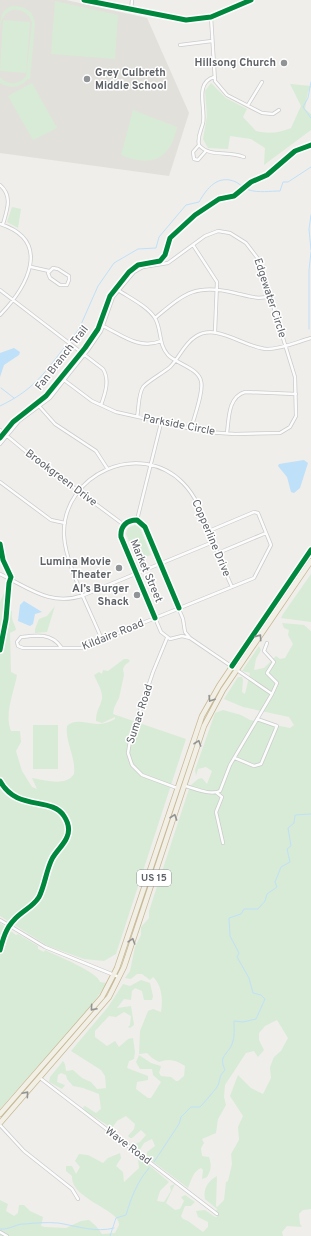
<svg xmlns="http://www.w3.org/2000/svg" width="311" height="1236" font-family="Overpass,sans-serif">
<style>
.education{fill:#e2e0da}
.green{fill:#d8ebd6}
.water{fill:#bfe0f9}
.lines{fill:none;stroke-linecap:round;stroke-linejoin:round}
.stream{stroke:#bfe0f9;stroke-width:1}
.minor-casing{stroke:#cbcccc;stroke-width:4}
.tertiary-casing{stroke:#cbcccc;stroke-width:4.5}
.trunk-casing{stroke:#c8b996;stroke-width:6}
.minor{stroke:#fdfcfc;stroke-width:2.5}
.tertiary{stroke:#fdfcfc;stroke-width:3}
.trunk{stroke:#f2f0e6;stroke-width:4.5}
.cycleway-casing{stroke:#fff;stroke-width:8}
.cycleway{stroke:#00873e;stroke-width:5}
.oneway{stroke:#929494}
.poi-dot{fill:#919496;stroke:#fff;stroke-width:1.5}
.labels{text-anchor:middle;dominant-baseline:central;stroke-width:3;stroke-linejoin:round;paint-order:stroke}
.shield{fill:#fff;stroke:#8f9295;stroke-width:1}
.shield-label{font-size:10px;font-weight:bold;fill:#5f6368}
.poi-label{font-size:11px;font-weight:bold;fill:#5f6368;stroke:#fff;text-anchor:end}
.street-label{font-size:11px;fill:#5f6368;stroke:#fff}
</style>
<rect width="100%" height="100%" fill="#efeeea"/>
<path class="education" d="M0,0H66L147,18L189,113L169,176L0,153Z"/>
<path class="green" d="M55,1L118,15L115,59L51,54Z
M13,6C25,6 34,11 35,24L30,79H28C20,88 10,89 0,83V77C8,86 19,85 26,76L32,23C29,9 10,4 3,18C0,22 0,29 0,34C0,21 0,9 13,6Z
M3,20L30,22L26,73L0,71Z
M32,83L57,128L33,140L8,96Z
M211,83L226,98L247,109L243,117L256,131C269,134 279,133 291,128L301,106L290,84L311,86L308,92L305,109L311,114V130L264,165L265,148L251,139L230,136L228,149L208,148L203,139L207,116L205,91Z
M133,110L177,127C171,159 151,168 121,155Z
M12,207L21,209L18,228L7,222Z
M135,525L140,528L151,555L137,560L126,534L128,528Z
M311,574V622L281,618L283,614Z
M4,593L6,606L2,627L5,629L9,610L12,611C11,623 15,623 16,630L10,633L11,672L17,675C14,692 4,714 11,731H20L21,742L16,751L22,771L32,787L37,789L32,778C45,780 66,787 74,774C76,757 65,742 67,726C74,718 88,724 97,724C104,724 110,722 115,719V717L102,723L96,721C96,710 100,708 102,699C103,691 97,682 94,675L99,672L102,674L103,670L108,671L124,659H128L130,661L125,665L123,669L124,675L119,698L114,708L113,714L186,739L116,954L104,961L84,959L48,946L0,916V602Z
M55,606L47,632L35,633V629L39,619L47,616Z
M282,623L304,625L311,631V1209L303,1210L299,1214L300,1224L302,1227L287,1226L282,1232L283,1236H0V1200L8,1204L6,1211L14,1216L18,1213L19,1205H24L30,1211L43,1217L41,1226L45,1227L66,1228L81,1221L89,1220L96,1226L102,1234L115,1233C116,1231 118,1227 119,1225C121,1210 70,1199 72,1176L66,1171V1166H72L76,1174L80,1167L75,1161L79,1154L88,1155L103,1163L108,1158L120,1153L121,1158L116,1166L123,1172L124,1182L139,1168L138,1159L143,1160L169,1182L160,1191L157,1201L164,1202L171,1191L170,1186L175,1184L166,1203L175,1210L180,1209L184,1201L181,1197L185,1195L195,1202L191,1206H185L181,1216L183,1219L188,1221L203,1232L208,1227V1222L198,1217L196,1211L205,1210L215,1217H217L216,1211L217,1209L205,1199C203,1189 208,1181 217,1176L216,1206L217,1207L224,1200L226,1182L228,1181L232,1164L231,1154L239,1140L238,1127L243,1116L230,1096L238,1075L251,1088L263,1094L271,1078L270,1067L274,1057L281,1051L288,1038L277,1020L265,1026L259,1033V1040L264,1050L258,1057L254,1051L246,1053L225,1085L224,1097L226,1105L218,1119L216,1133L202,1139L204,1143L201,1148L202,1156L209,1157C212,1166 211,1170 207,1177L202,1179L203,1170L201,1168C193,1171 191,1181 188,1188L147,1157V1152L155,1146L152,1139L144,1143L139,1151L134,1149L135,1144L140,1142L146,1135L141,1130L132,1138H130L128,1136L134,1129L135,1124L126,1116L117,1121L112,1128L85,1111L83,1107L85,1106L96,1113L101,1109L99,1094L83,1088L73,1086L67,1079L66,1075L61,1073L58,1075L57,1082L65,1085L62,1089L49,1082L50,1077L63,1061L65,1064L66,1071L73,1070L82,1078L91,1082L97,1089L106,1088L105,1076L101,1070L71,1051L108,1007L123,984L130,986L141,980L150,983L153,996L152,1000H144L142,991L135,988L132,991L131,1000L124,999L117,1008L131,1006L134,1025L130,1028L128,1027L130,1025L131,1016L124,1012L116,1017L109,1016L95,1031V1037L107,1046L115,1041L119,1047L128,1039L133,1038L135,1052L134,1059L129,1061L127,1068L148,1076V1080L137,1082L136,1089L148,1098H151L161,1082L153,1075L152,1069H140L136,1062L139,1055L151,1063L161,1066L159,1073L161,1076L171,1077L176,1081H178L184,1076L185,1066C176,1060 170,1058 159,1062L152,1058L147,1053L139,1054L140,1031L148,1011L153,1009L161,1012C163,1000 162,985 153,977L150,980L142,974H137L131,979L125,978L130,971L135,947L141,935V927L149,918V911L190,786L198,779L202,778L207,784L212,771L206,767L198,769L196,776L195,770L215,713L223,710L241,715L250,720L290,728L294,725L289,717L243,707L224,699L238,677H242L243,680L242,692L245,694L250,673L242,671L259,646L261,650L256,659L254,670L264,668L276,656L280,659L285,658L293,644L288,635L289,630L284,628Z
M33,725H58V769H33Z
M0,923L16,935L18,934L38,946V949L44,952L45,950C55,955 98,972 100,982L107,983L91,1006L0,1109Z"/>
<path class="water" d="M14,348L20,352L19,355L4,365L0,377V353Z
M304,460L308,463L300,488L294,493L291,492L287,477L278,466L279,464Z
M24,601L42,612L35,614L33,624L30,626L18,621L20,605Z"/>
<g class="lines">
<path class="stream" d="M311,82L308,98L303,107L311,118
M311,215L309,229L311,250
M309,329V270L311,252
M73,337L79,329L98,286L114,263L138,249L156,248L159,237L186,205L199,202C207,188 218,174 236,182C240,184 244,189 249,190C259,193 270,191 280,191L283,182H288L311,167
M1,388L14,398
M0,406C33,390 42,376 64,348
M154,1162L179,1124L181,1117L191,1107H200C204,1103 214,1091 217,1087C221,1080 218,1077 225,1070C218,1055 228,1055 232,1044C235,1037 234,1028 234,1021L243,1022L256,1019L265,999L261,995L253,993L249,978L237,957L239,953L230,936L229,918L241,914L244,909H258L265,901L267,894L277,887L275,882L281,867L290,862L287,849L291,846L288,828L294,823L295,815L311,814
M0,1229C10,1230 15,1224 24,1224C35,1223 47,1222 58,1223C77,1226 96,1233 114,1228
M110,1236L116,1218L126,1215C131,1198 137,1182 149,1168"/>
<defs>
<path id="minor" d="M131,10L132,0
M211,17L215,81L227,95L262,113L273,114L279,110
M180,45L212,41
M214,77C194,83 206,108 203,123C201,131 197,137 199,145C210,158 227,150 244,157
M248,105L262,82
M199,145L193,152L194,159L198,160L205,152
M0,185C13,196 7,210 3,224
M0,224C53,241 27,287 0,315
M193,245L217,282L215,332
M31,267L49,271
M53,268L58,269L69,276V280L67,285H60L50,278L48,273Z
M0,290L103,369C110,380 105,394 101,405
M118,290C130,298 147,306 155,318C162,330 158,344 168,355C177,364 198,368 201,381C204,391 194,417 191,429
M155,318C184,294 195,283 235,293C248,296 258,300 271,296
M103,326C122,335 139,350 161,341
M39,406L55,424L96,451L107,468
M137,417C139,408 138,395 143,387C148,381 163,373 170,367C179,358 184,344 195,337C217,322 244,348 267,349C282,349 297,342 311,338
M0,430L30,455L124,525
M227,433C229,418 228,397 245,392L296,394
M0,444L19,421L50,398L68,375L88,350L101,331L113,297L134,272L143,267L168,263L205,236L218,231L230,233L246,243L259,260L295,377L296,416L290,427L280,433L235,434L206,432L116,412L92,401L64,380
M0,482L51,520L65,523
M137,520L161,423
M218,553L266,533
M0,574C29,588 51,607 84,595L213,542
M167,638L153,672L130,741L128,753L132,765L142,775L177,788
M102,640C91,612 65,564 64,535C62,474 140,439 183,483C199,499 205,522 213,542C219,557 225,572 232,587
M267,643L264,651L274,662L267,673L277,683L272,694
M61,647C51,633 37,635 21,637L17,642L18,646L23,648H81L254,578L271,545L258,513L254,512L209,531
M235,758L254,766L261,764L277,726L257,719
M185,786C194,788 211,796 220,791L230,765L272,694L190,638L185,632L183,619L145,527L137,520C127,520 120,526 121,537L161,632L170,639L182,636L190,638
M217,793L222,797L216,812L223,843
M0,920L45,947L119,977
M40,1078L217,1214
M0,1125L24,1151L72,1189L78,1199
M0,1232L7,1236"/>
<path id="tertiary" d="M84,0L186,20L211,17L251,0"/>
<path id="trunk" d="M0,1114L102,997L117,968L202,716L219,686L311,550
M0,1123L109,997L124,967L204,726L223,690L311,561"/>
</defs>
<use href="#minor" class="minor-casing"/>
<use href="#tertiary" class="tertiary-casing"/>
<use href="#trunk" class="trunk-casing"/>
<use href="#minor" class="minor"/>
<use href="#tertiary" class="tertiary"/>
<use href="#trunk" class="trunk"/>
<defs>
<path id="cycleway" d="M84,0L186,20L211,17L251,0
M0,438L13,422L46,396L85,348L98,329L110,296L129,272L138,265L160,261L165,255L170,238L195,215L219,199L234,196L251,182L267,175L295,151L311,145
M0,544L3,560L11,577L9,583L6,619L0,650
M155,618L121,537C120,526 127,520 137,520L145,527L179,608
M232,666L311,550
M0,781C17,812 51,796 64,816C68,822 70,830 67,837C64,845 56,851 52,859C46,871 45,885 39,897C33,907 22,911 14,920C6,928 3,939 0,950"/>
</defs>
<use href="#cycleway" class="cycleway-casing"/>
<use href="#cycleway" class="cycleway"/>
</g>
<defs><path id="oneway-chevron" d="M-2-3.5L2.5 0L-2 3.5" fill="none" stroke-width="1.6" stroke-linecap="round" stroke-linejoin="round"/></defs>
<g class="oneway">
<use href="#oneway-chevron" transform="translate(259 637) rotate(-55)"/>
<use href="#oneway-chevron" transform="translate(211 699) rotate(122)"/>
<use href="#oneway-chevron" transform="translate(198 743) rotate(-71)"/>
<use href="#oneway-chevron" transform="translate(174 817) rotate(-71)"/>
<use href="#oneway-chevron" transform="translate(132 941) rotate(-72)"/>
<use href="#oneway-chevron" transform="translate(93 1008) rotate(131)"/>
<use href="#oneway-chevron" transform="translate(26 1094) rotate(-49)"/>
</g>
<g class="poi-dot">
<circle cx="284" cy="63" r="4"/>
<circle cx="87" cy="79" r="4"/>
<circle cx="119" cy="568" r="4"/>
<circle cx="137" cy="595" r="4"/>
</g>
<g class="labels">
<rect class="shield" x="137" y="870" width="34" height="16" rx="3"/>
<g class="shield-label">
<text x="154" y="878">US 15</text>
</g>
<g class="poi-label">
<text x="276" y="63">Hillsong Church</text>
<text x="95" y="73" text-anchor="start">Grey Culbreth<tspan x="95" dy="13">Middle School</tspan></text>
<text x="111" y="562">Lumina Movie<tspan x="111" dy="13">Theater</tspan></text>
<text x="129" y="589">Al’s Burger<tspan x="129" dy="13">Shack</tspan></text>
</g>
<g class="street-label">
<text transform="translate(270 298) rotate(72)">Edgewater Circle</text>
<text transform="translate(62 358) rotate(-52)">Fan Branch Trail</text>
<text transform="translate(179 425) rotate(11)">Parkside Circle</text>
<text transform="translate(61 478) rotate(37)">Brookgreen Drive</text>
<text transform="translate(211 538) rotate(67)">Copperline Drive</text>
<text transform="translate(146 571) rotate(67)">Market Street</text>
<text transform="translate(113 635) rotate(-22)">Kildaire Road</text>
<text transform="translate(140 714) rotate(-72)">Sumac Road</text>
<text transform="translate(128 1146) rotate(37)">Wave Road</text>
</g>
</g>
</svg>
